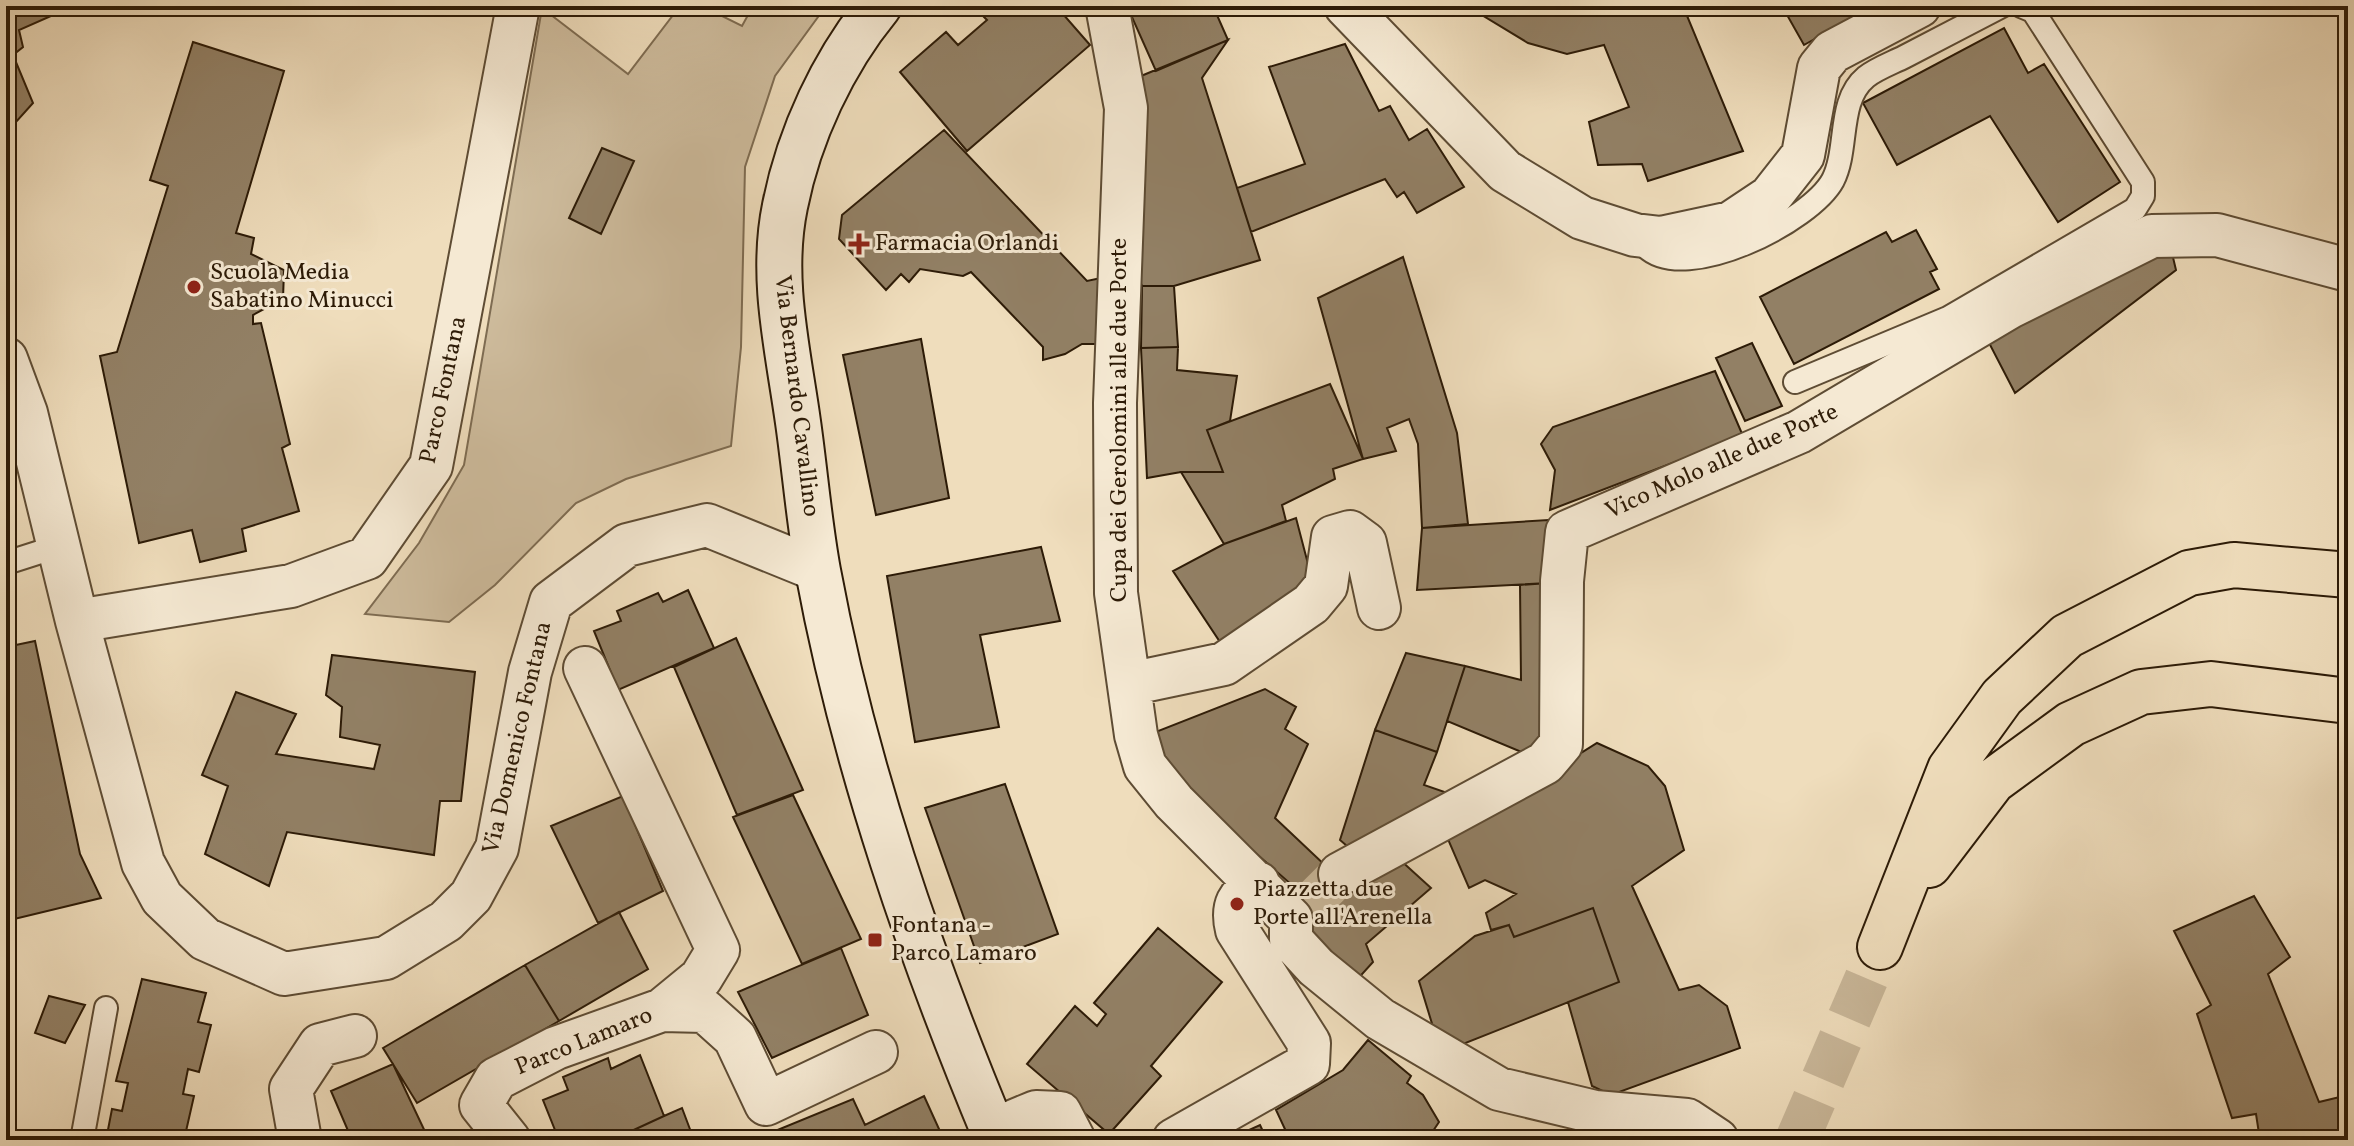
<svg xmlns="http://www.w3.org/2000/svg" width="2354" height="1146" font-family="Vollkorn,serif">
<style>
.green{fill:#cebc9d;stroke:#7e6c52;stroke-width:2}
.building{fill:#928065;stroke:#2d1b07;stroke-width:2}
.lines{fill:none;stroke-linecap:round;stroke-linejoin:round}
.minor-tunnel{stroke:#c8b698;stroke-width:42;stroke-dasharray:42 21;stroke-linecap:butt}
.motorway-tunnel{stroke:#c8b698;stroke-width:44;stroke-dasharray:44 22;stroke-linecap:butt}
.service-casing{stroke:#5e4c34;stroke-width:26}
.minor-casing{stroke:#5e4c34;stroke-width:46}
.secondary-casing{stroke:#2d1b07;stroke-width:48}
.motorway-casing{stroke:#2d1b07;stroke-width:48}
.service{stroke:#f5e9d3;stroke-width:22}
.minor{stroke:#f5e9d3;stroke-width:42}
.secondary{stroke:#f5e9d3;stroke-width:44}
.motorway{stroke:#efddbc;stroke-width:44}
.poi-dot{fill:#8f2418;stroke:#f5e9d3;stroke-width:3}
.labels{text-anchor:middle;dominant-baseline:central;stroke-width:6;stroke-linejoin:round;paint-order:stroke}
.poi-label{font-size:24px;fill:#2d1b07;stroke:#f5e9d3;text-anchor:start}
.street-label{font-size:24px;fill:#2d1b07;stroke:#f5e9d3}
</style>
<rect width="100%" height="100%" fill="#efddbc"/>
<filter id="stains"><feTurbulence type="fractalNoise" baseFrequency=".0025" numOctaves="4"/><feColorMatrix values="0 0 0 0 .2 0 0 0 0 .09 0 0 0 0 .02 0 0 0 .5 -.17"/></filter>
<radialGradient id="worn" r=".72"><stop offset=".6" stop-color="#630" stop-opacity="0"/><stop offset="1" stop-color="#630" stop-opacity=".3"/></radialGradient>
<path class="green" d="M680,6H702L742,26L753,6H826L775,76L745,167L741,347L731,446L626,479L576,503L495,585L449,622L365,614L419,543L464,465L542,8L628,74Z"/>
<path class="building" d="M6,6H46L51,16L19,30L23,47L13,55L33,103L16,122L6,126Z
M988,6H1056L1090,45L967,151L900,72L946,32L958,45L987,20L980,13Z
M1127,6H1213L1228,40L1156,71Z
M1467,6H1545L1573,15L1644,6H1683L1743,151L1648,181L1642,164L1598,165L1589,122L1629,107L1604,45L1567,54L1528,43Z
M1782,6H1873L1804,45Z
M2004,28L2028,73L2044,64L2120,182L2058,222L1990,116L1897,165L1863,103Z
M1228,40L1202,78L1260,260L1174,286H1142L1135,270L1141,76Z
M193,42L284,71L236,233L254,238L251,254L284,270L283,299L253,315V324L261,323L290,444L282,448L299,511L242,529L246,551L200,562L192,530L139,543L100,356L117,352L168,186L150,180Z
M1345,44L1379,111L1390,106L1409,140L1427,129L1464,187L1417,213L1404,192L1397,197L1385,179L1251,232L1237,188L1305,164L1269,67Z
M944,130L1087,281L1101,278L1100,344H1082L1065,354L1043,360V347L971,272L963,276L920,269L909,282L901,274L886,290L839,239L842,215Z
M602,148L634,161L601,234L569,218Z
M1916,230L1937,269L1930,272L1939,289L1794,364L1760,297L1886,232L1892,242Z
M2171,249L2176,270L2015,393L1987,339Z
M1403,257L1457,433L1468,524L1422,528L1418,444L1409,419L1387,428L1396,451L1363,459L1318,298Z
M1142,286H1174L1178,347L1141,348Z
M921,339L949,498L876,515L843,355Z
M1752,343L1782,406L1745,421L1716,358Z
M1178,347L1177,370L1237,376L1230,421L1207,430L1223,472H1181L1147,478L1141,348Z
M1715,371L1743,436L1550,510L1555,470L1541,444L1553,427Z
M1330,384L1363,459L1333,469L1335,479L1282,505L1286,521L1224,544L1181,472H1223L1207,430Z
M1296,518L1313,583L1224,648L1173,571L1224,544Z
M1548,520L1549,583L1417,590L1422,528Z
M1041,547L1060,621L980,635L999,727L915,742L887,576Z
M1549,583L1542,743L1531,756L1447,721L1465,666L1521,680L1520,585Z
M688,590L714,648L618,690L594,631L621,621L617,611L658,593L663,602Z
M736,638L803,790L737,815L674,667Z
M35,641L80,854L101,898L6,921V647Z
M1406,653L1465,666L1437,752L1375,730Z
M332,655L475,672L461,801H440L434,855L287,832L269,886L205,854L228,786L202,775L236,692L296,714L276,754L374,769L380,745L340,737L342,707L326,695Z
M1265,689L1296,707L1285,729L1308,744L1275,818L1329,869L1302,894L1164,772L1153,733Z
M1375,730L1437,752L1424,785L1456,796L1354,852L1340,840Z
M1597,743L1648,766L1665,786L1684,850L1632,886L1679,990L1699,985L1727,1006L1740,1048L1611,1095L1592,1086L1568,1002L1619,982L1593,908L1514,937L1509,925L1491,930L1486,913L1516,894L1485,880L1469,888L1447,837Z
M1005,784L1058,934L980,963L925,808Z
M793,795L861,939L802,964L733,817Z
M623,796L663,891L598,923L551,826Z
M1398,858L1431,888L1366,944L1373,962L1355,982L1310,947L1314,914Z
M2254,896L2290,957L2268,974L2319,1102L2348,1095V1140H2260L2256,1114L2232,1118L2197,1014L2211,1005L2174,931Z
M1593,908L1619,982L1458,1046L1437,1040L1419,981L1475,936L1509,925L1514,937Z
M619,912L648,969L559,1021L525,965Z
M1158,928L1222,982L1151,1066L1161,1076L1109,1134L1027,1064L1075,1006L1097,1026L1106,1014L1094,1003Z
M841,948L868,1015L772,1058L738,992Z
M525,965L559,1021L417,1103L383,1048Z
M142,979L206,993L198,1022L211,1025L199,1072L188,1069L183,1094L194,1096L184,1140H106L112,1109L122,1111L128,1083L116,1081Z
M49,996L85,1005L65,1043L35,1033Z
M1368,1040L1411,1076L1407,1083L1423,1095L1439,1122L1427,1140H1390L1376,1132L1361,1140H1290L1276,1110L1343,1070Z
M640,1055L664,1116L612,1140H559L543,1100L568,1090L563,1077L608,1058L611,1069Z
M393,1064L429,1140H352L331,1091Z
M924,1096L944,1140H753L853,1099L865,1125Z
M682,1108L694,1140H612L664,1116Z
M1260,1125L1267,1140H1227Z"/>
<g class="lines">
<path class="minor-tunnel" d="M1304,910L1340,874"/>
<path class="motorway-tunnel" d="M1797,1140L1880,947"/>
<defs>
<path id="service" d="M1646,247C1686,285 1811,221 1833,180C1849,148 1837,101 1866,77C1876,69 1892,63 1904,57C1937,40 1969,23 2002,6
M1795,382L1948,318L2135,209L2143,196V182L2033,11L2021,6
M6,563L59,546
M82,1140L106,1008"/>
<path id="minor" d="M1107,6L1126,108L1115,403L1116,593L1136,735L1145,766L1174,802L1291,919V940L1316,967L1380,1019L1499,1089L1595,1112L1687,1120L1717,1140
M1346,6L1505,171L1582,218L1635,235L1661,238L1731,223L1770,197L1803,155L1819,68L1832,52L1919,6
M6,359L26,413L77,621L143,863L162,898L205,939L284,974L386,958L446,921L471,896L497,848L530,672L551,602L627,545L707,525L818,570
M77,621L291,586L367,558L431,466L518,6
M585,668L718,950L701,978L662,1010
M1129,684L1224,664L1311,604L1326,586L1333,537L1350,532L1365,543L1379,608
M1340,874L1545,763L1561,744L1562,581L1567,532L1799,432L2010,307L2152,236L2217,235L2348,270
M993,1130L1036,1112L1060,1113L1074,1140
M300,1140L291,1089L320,1045L355,1036
M509,1140L481,1105L496,1079L556,1048L662,1010L705,1011L735,1038L766,1104L876,1052
M1174,1140L1308,1064L1309,1043L1237,930C1231,906 1238,895 1258,883"/>
<path id="secondary" d="M879,6C833,62 799,135 785,206C770,278 788,350 798,422C805,471 809,522 818,571C854,766 921,958 997,1140"/>
<path id="motorway" d="M1929,865L1993,781L2071,724L2141,692L2211,684L2348,701
M1880,947L1950,769L2002,697L2067,636L2189,573L2234,565L2348,575"/>
</defs>
<use href="#service" class="service-casing"/>
<use href="#minor" class="minor-casing"/>
<use href="#secondary" class="secondary-casing"/>
<use href="#motorway" class="motorway-casing"/>
<use href="#service" class="service"/>
<use href="#minor" class="minor"/>
<use href="#secondary" class="secondary"/>
<use href="#motorway" class="motorway"/>
</g>
<g class="poi-dot">
<path d="M855 232h8v8h8v8h-8v8h-8v-8h-8v-8h8z"/>
<circle cx="194" cy="287" r="8"/>
<circle cx="1237" cy="904" r="8"/>
<rect x="867" y="932" width="16" height="16" rx="4"/>
</g>
<g class="labels">
<g class="poi-label">
<text x="875" y="244">Farmacia Orlandi</text>
<text x="210" y="273">Scuola Media<tspan x="210" dy="28">Sabatino Minucci</tspan></text>
<text x="1253" y="890">Piazzetta due<tspan x="1253" dy="28">Porte all'Arenella</tspan></text>
<text x="891" y="926">Fontana -<tspan x="891" dy="28">Parco Lamaro</tspan></text>
</g>
<g class="street-label">
<text transform="translate(444 390) rotate(-78)">Parco Fontana</text>
<text transform="translate(796 396) rotate(83)">Via Bernardo Cavallino</text>
<text transform="translate(1120 420) rotate(-90)">Cupa dei Gerolomini alle due Porte</text>
<text transform="translate(1722 462) rotate(-24)">Vico Molo alle due Porte</text>
<text transform="translate(518 738) rotate(-77)">Via Domenico Fontana</text>
<text transform="translate(584 1042) rotate(-22)">Parco Lamaro</text>
</g>
</g>
<rect width="2354" height="1146" fill="none" stroke="#efddbc" stroke-width="32"/>
<rect x="8" y="8" width="2338" height="1130" fill="none" stroke="#2d1b07" stroke-width="4"/>
<rect x="16" y="16" width="2322" height="1114" fill="none" stroke="#2d1b07" stroke-width="2"/>
<rect width="100%" height="100%" filter="url(#stains)"/>
<rect width="100%" height="100%" fill="url(#worn)"/>
</svg>
